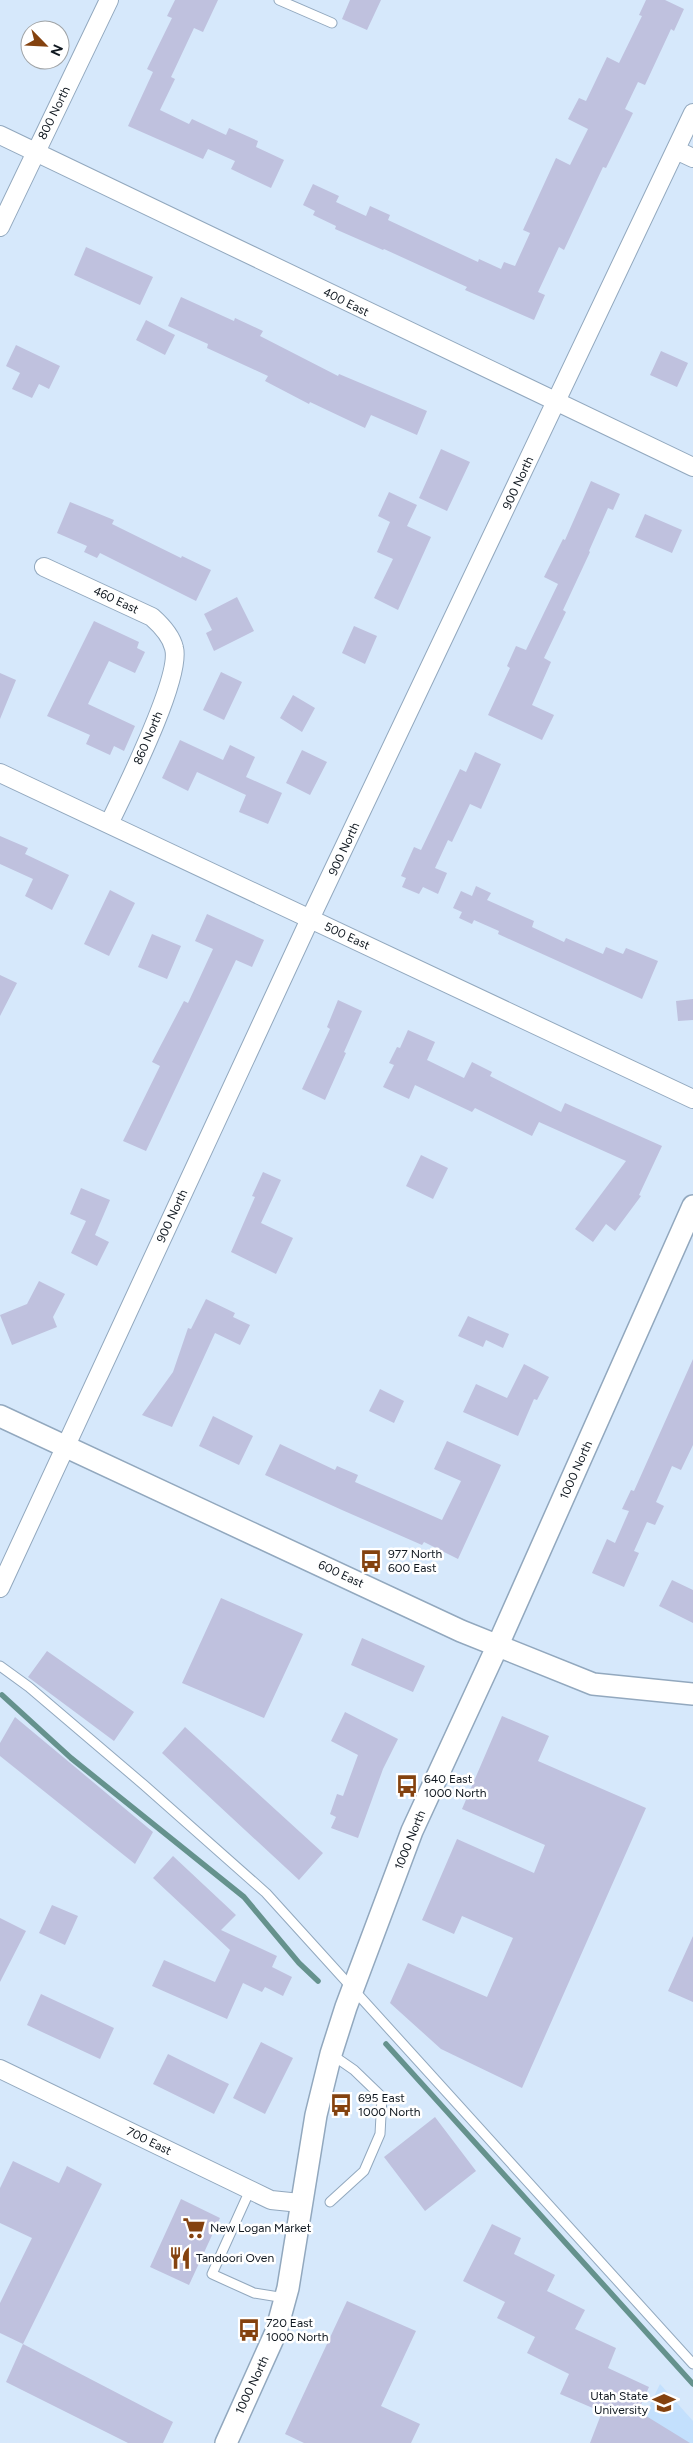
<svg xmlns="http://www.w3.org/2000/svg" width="693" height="2443" font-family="Figtree,sans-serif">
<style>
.built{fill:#c3e0fd}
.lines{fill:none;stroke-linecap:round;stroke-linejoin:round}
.stream{stroke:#65928d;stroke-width:5.5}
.building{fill:#bfc1de}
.service-casing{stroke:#92a8be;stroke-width:11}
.minor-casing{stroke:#92a8be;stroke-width:20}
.tertiary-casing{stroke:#92a8be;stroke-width:24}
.service{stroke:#fff;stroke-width:9}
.minor{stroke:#fff;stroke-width:18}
.tertiary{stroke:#fff;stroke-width:21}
.labels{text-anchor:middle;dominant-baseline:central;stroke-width:5;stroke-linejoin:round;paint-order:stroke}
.street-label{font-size:12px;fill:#101820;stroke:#fff}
.poi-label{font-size:12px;fill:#101820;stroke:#fff;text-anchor:start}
</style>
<rect width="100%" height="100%" fill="#d6e8fb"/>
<path class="built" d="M660,2384L693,2421V2443H632Z"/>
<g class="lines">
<path class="stream" d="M2,1695L71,1758L244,1897L299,1963L318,1981
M386,2044L693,2384"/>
</g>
<path class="building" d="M175,0H218L203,32L194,28L171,77L175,79L160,110L189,124L192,119L226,135L229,128L258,141L256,147L284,160L271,188L231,169L235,161L208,149L203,159L128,126L153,72L147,69L172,18L167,16Z
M350,0H381L367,30L342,19Z
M646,0H665L684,9L674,31L671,29L645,85L638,82L625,109L633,113L606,168L603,167L564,250L559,247L538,292L545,295L534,320L465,290L467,287L384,249L383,250L335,229L336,226L313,215L315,211L303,205L313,184L339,196L336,202L366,216L370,206L390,215L388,220L478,262L479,259L501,269L504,262L515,266L530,233L523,230L556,158L570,165L588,129L568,119L579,98L586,101L607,57L619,63L642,16L639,15Z
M86,247L153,277L140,305L74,275Z
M181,297L234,321L235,318L263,331L260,336L338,376L339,374L427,411L417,435L371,415L365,428L310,402L309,404L265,381L268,376L207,348L208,344L168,326Z
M146,320L175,335L165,355L136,340Z
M16,345L60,366L49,389L39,384L32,398L12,389L20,373L6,366Z
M661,351L688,363L677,387L650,375Z
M441,449L470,462L447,511L419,498Z
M591,481L620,494L613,510L608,508L589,551L590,552L563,610L566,612L544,658L551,662L532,705L554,715L542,740L488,715L510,668L507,666L516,646L526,650L558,584L544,577L563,539L565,540Z
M389,492L417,505L407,526L431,537L398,610L374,598L393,559L377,552L390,522L378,516Z
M70,502L114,520L112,524L181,558L182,556L211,570L196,601L100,553L97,558L84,552L87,546L57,533Z
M645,514L682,530L672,553L635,537Z
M237,597L254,631L214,651L206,633L212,630L204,614Z
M94,621L139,642L137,648L145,652L135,673L109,661L88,704L135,726L124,751L114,746L110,755L86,744L90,735L47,716Z
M354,626L377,636L365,664L342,653Z
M221,672L242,682L224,720L203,710Z
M0,673L16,680L0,719Z
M293,695L315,708L302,732L280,718Z
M180,740L223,760L230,745L255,757L246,777L282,793L268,824L239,812L246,795L197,772L188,791L162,778Z
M302,750L327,762L310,795L286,783Z
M475,752L501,764L481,809L470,804L452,842L448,840L435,868L447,873L438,894L423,887L419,894L402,887L406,878L401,876L414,847L421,850L460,769L466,772Z
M0,836L28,848L25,854L69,875L52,910L25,896L33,879L0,864Z
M476,886L491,893L487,900L534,921L532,927L564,942L566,938L603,954L606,947L623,954L626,948L658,961L642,999L498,934L499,931L474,920L472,924L459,918L462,912L453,908L461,891L472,896Z
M110,890L135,903L109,956L84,944Z
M207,914L264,940L252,967L236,960L146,1151L123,1141L160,1066L152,1062L184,1001L188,1003L213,949L195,941Z
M152,934L181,946L167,979L138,967Z
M0,975L17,983L0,1016Z
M693,999V1020L678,1021L676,1001Z
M338,1000L362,1011L344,1052L346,1053L325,1100L302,1089L330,1029L327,1027Z
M408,1030L435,1042L427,1060L464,1078L472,1062L492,1072L490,1076L561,1112L565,1103L662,1146L639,1195L641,1196L615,1231L606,1224L593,1242L575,1229L626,1161L539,1122L532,1136L475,1108L472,1112L415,1085L409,1099L383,1087L394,1065L389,1063L397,1047L400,1048Z
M421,1155L448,1168L433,1199L406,1186Z
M263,1172L281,1180L261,1223L293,1238L276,1274L231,1252L255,1197L252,1196Z
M81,1188L110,1200L95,1235L109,1242L97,1266L71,1253L86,1221L70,1214Z
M39,1281L65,1294L53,1317L57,1327L12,1345L0,1315L27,1304Z
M206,1299L235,1313L233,1317L250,1325L240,1345L215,1333L172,1427L142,1415L173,1372L188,1328L191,1329Z
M468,1316L509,1334L503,1348L486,1340L483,1347L458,1336Z
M693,1359V1445L681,1470L672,1466L656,1502L664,1506L655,1525L647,1522L634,1551L639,1553L624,1587L592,1573L607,1539L615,1543L629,1511L622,1509L631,1490L634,1491Z
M524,1364L549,1377L537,1400L534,1399L518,1436L463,1412L476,1384L507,1398Z
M380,1389L404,1401L394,1423L369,1411Z
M213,1416L253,1436L239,1465L199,1446Z
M447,1441L501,1465L458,1559L424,1542L422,1545L342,1510L265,1475L280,1444L335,1470L337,1466L358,1475L355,1482L442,1520L461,1481L434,1469Z
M672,1580L693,1590V1623L659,1606Z
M221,1598L303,1634L264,1718L182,1683Z
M362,1638L425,1666L413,1692L351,1665Z
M47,1651L134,1712L114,1741L28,1677Z
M345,1712L398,1739L383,1769L358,1838L331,1828L336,1817L330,1814L337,1794L343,1796L358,1755L331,1741Z
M502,1716L549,1736L538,1761L646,1808L522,2088L441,2049L390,2003L408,1963L487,1997L513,1938L462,1916L454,1934L422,1920L457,1839L534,1873L545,1845L462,1809Z
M15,1717L153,1832L135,1864L0,1756V1743Z
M185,1727L323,1853L299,1880L162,1753Z
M173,1856L236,1915L221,1930L277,1956L272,1967L292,1977L283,1996L265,1987L262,1992L243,1983L227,2019L152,1986L164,1960L215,1982L230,1950L153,1878Z
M52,1905L78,1916L65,1945L39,1933Z
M0,1918L26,1931L0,1982Z
M693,1936V2002L668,1991Z
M41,1994L114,2028L100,2059L27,2025Z
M261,2042L293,2058L265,2114L233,2098Z
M168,2054L229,2084L214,2114L153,2084Z
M435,2117L476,2171L425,2211L384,2157Z
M13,2161L59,2183L67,2166L102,2184L23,2344L0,2333V2303L32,2238L0,2223V2188Z
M181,2199L220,2218L189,2285L150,2267Z
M492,2224L521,2238L514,2254L555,2275L547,2291L585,2310L575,2329L616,2348L608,2368L649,2387L638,2411L690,2443H590L602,2412L560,2394L569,2374L527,2353L535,2337L497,2318L505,2302L463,2281Z
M347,2301L416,2331L381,2406L420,2424L411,2443H304L285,2434Z
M23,2344L173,2422L163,2443H128L6,2382Z"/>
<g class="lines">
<defs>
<path id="service" d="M279,0L332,23
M0,1666L29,1687L144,1785L266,1893L693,2364
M250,2190L212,2274L254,2293L285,2298
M330,2202L364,2171L380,2134L382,2097L354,2070L331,2054"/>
<path id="minor" d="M0,135L693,467
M676,150L693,158
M0,227L109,0
M44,567L152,617C161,625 171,635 174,648C182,678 124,792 109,824
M0,773L693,1099
M0,1588L310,919L693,113
M0,2069L271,2200L300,2203"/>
<path id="tertiary" d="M0,1416L461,1631L593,1684L693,1694
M226,2443L276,2332L288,2288L316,2115L331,2054L346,2007L412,1831L497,1647L693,1206"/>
</defs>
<use href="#service" class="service-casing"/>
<use href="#minor" class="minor-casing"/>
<use href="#tertiary" class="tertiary-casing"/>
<use href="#service" class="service"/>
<use href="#minor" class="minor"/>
<use href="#tertiary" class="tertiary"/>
</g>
<defs>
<symbol id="bus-bare" viewBox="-9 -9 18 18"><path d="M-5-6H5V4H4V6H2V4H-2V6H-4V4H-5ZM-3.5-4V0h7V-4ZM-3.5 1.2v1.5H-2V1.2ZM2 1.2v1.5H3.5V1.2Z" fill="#84420f" stroke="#fff" stroke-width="2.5" paint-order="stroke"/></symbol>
<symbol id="supermarket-bare" viewBox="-9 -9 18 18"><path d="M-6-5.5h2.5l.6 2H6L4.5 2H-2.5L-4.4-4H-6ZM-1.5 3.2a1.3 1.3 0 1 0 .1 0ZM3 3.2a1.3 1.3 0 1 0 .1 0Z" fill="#84420f" stroke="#fff" stroke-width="2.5" paint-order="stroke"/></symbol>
<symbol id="restaurant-bare" viewBox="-9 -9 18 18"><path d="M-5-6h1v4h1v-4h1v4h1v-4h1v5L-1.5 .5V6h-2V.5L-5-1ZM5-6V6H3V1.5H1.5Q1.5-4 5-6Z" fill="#84420f" stroke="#fff" stroke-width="2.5" paint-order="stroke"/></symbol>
<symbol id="university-bare" viewBox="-9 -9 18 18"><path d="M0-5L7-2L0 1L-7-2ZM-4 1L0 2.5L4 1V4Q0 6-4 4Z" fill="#84420f" stroke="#fff" stroke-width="2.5" paint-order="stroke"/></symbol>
</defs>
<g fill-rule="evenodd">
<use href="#bus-bare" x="355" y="1545" width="32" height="32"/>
<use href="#bus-bare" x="391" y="1770" width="32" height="32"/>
<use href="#bus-bare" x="325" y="2089" width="32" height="32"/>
<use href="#supermarket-bare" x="178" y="2212" width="32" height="32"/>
<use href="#restaurant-bare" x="164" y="2242" width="32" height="32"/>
<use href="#bus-bare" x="233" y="2314" width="32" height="32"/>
<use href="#university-bare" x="648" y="2387" width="32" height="32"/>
</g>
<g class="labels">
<g class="street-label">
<text transform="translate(54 113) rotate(-64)">800 North</text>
<text transform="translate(346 302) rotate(26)">400 East</text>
<text transform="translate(518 483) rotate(-65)">900 North</text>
<text transform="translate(116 600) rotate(25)">460 East</text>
<text transform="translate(148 738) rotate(-67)">860 North</text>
<text transform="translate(344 849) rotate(-65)">900 North</text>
<text transform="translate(347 936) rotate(25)">500 East</text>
<text transform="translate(172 1216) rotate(-65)">900 North</text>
<text transform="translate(576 1470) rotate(-66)">1000 North</text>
<text transform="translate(341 1574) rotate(25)">600 East</text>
<text transform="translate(410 1840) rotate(-68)">1000 North</text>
<text transform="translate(149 2141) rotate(26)">700 East</text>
<text transform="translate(252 2385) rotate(-65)">1000 North</text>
</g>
<g class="poi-label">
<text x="388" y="1554">977 North<tspan x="388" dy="14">600 East</tspan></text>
<text x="424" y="1779">640 East<tspan x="424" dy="14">1000 North</tspan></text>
<text x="358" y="2098">695 East<tspan x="358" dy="14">1000 North</tspan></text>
<text x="210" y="2228">New Logan Market</text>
<text x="196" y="2258">Tandoori Oven</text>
<text x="266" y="2323">720 East<tspan x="266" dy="14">1000 North</tspan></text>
<text x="648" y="2396" text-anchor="end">Utah State<tspan x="648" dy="14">University</tspan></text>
</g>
</g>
<g transform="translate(45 45) rotate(114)"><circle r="24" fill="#ffffff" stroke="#9fa3a6"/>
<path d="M0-4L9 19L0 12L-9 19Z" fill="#84420f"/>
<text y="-8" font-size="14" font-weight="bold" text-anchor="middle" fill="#101820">N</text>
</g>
</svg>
